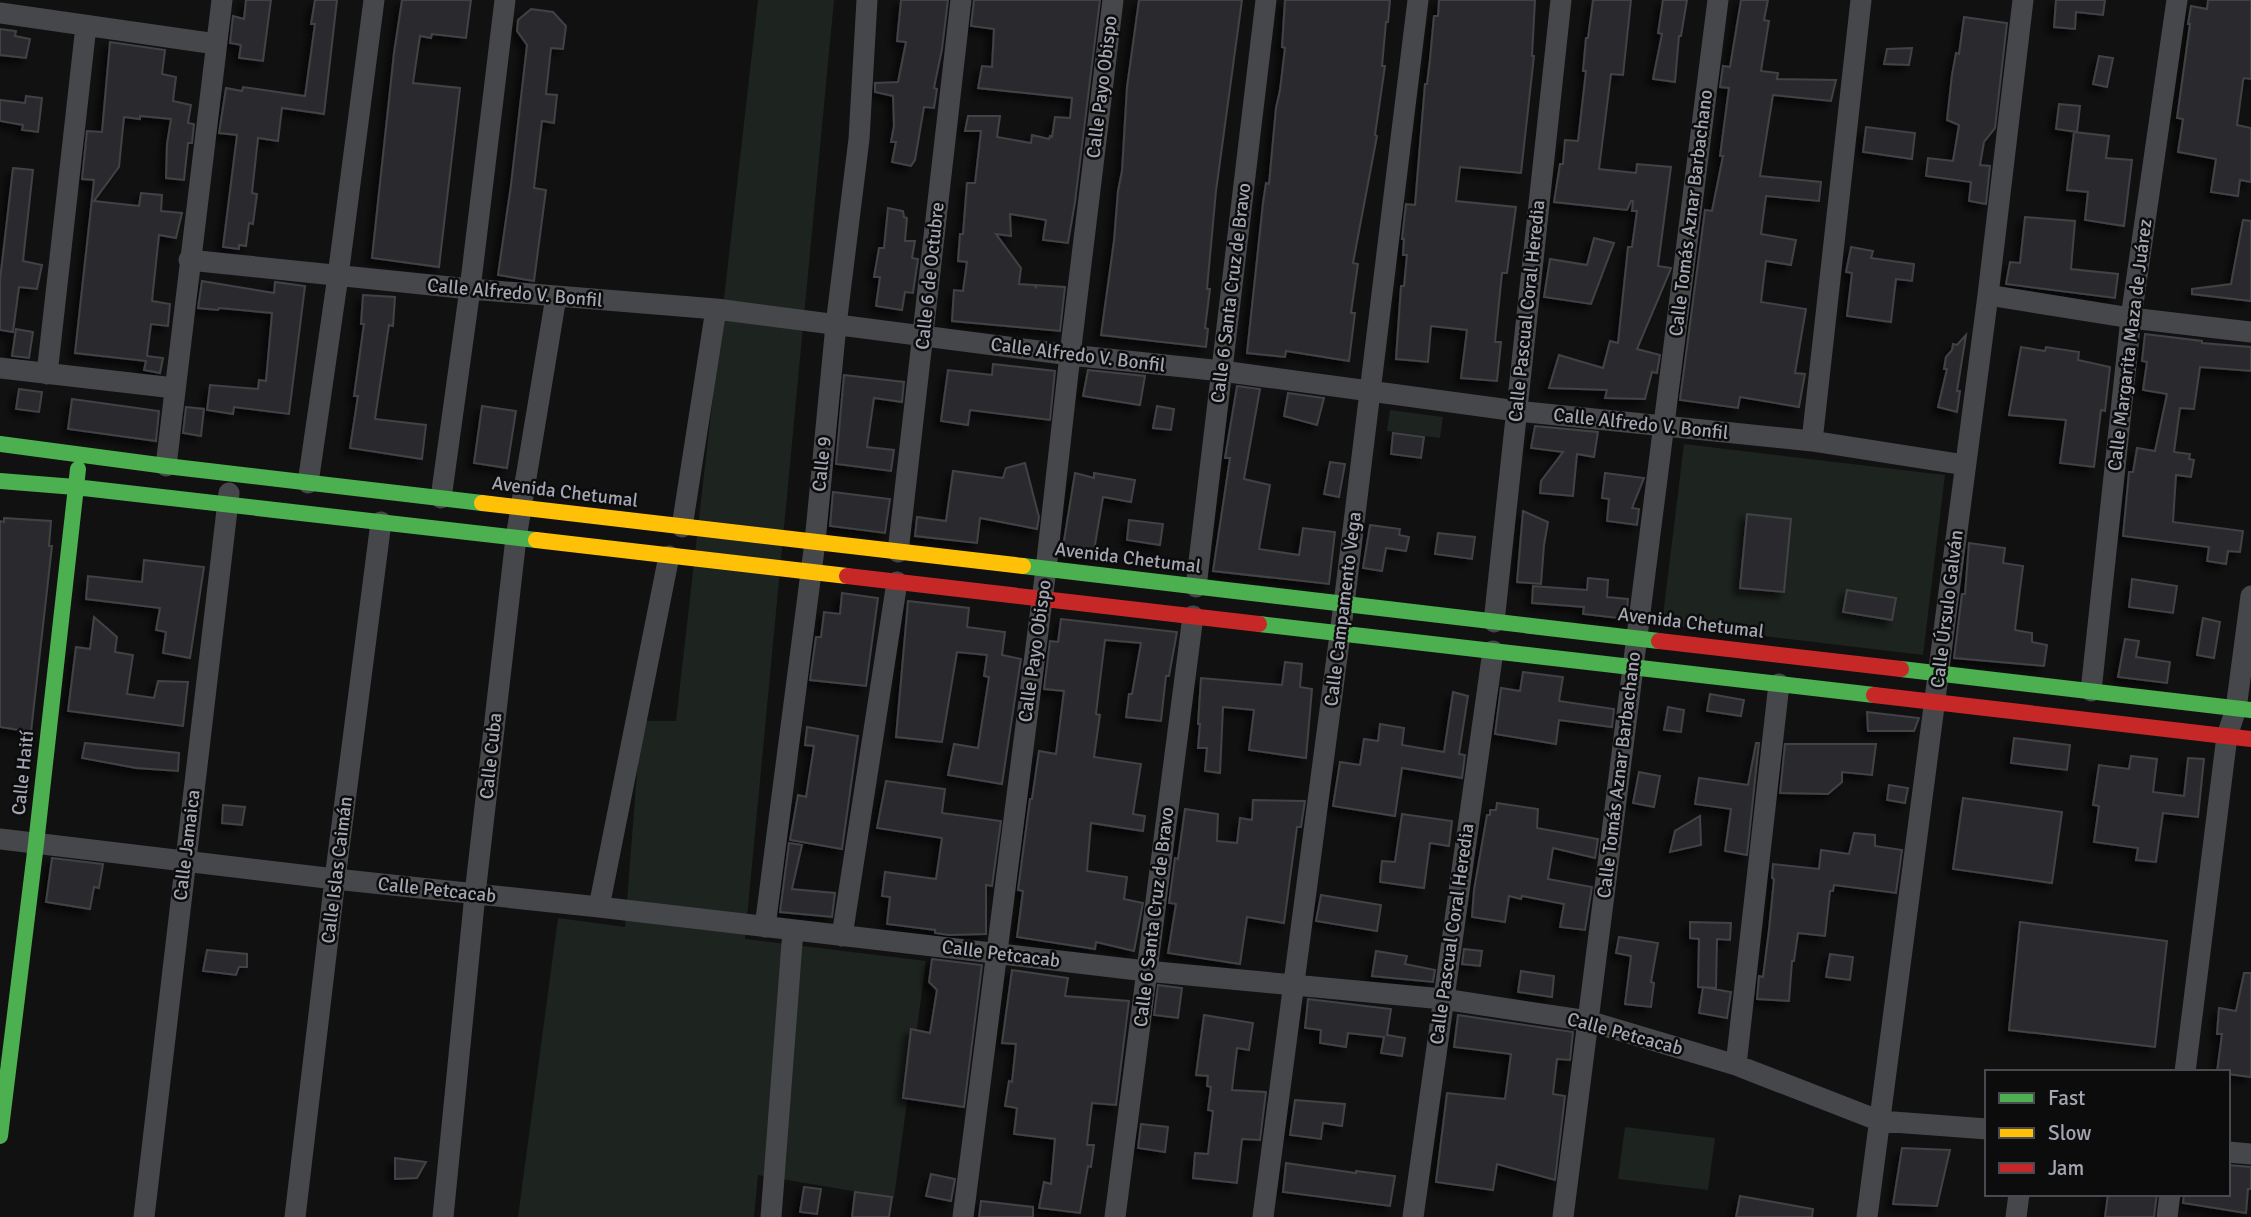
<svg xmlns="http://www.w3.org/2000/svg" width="2251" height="1217" font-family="Signika,sans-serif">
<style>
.green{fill:#1d231f}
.building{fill:#2c2c2d;stroke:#414245;stroke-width:2;filter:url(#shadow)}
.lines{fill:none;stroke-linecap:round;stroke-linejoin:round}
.street{stroke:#46474a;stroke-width:21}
.fast{stroke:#4caf50;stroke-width:16}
.slow{stroke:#ffc107;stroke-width:16}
.jam{stroke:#c62828;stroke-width:16}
.labels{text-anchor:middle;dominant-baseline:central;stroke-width:5;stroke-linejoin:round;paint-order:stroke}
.street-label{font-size:19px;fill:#a3a6b2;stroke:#0c0c0d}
</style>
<defs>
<filter id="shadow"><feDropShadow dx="-5.5" dy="5.5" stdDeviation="3.5" flood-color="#0009"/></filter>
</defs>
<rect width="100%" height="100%" fill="#111112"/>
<path class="green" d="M758,0H834L745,939L926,961L894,1198L758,1175L754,1217H518L558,918L625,927L641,721H676Z
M1390,410L1443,417L1440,438L1387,431Z
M1684,444L1945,475L1923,655L1662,624Z
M1625,1127L1715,1138L1708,1190L1618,1179Z"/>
<path class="building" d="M246,0H271L263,61L239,58L241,45L230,43L233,16L244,19Z
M315,0H337L324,114L282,108L278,141L258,138L252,193L257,194L253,224L249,223L246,246L239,245V249L223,247L237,135L219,133L226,88L242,91L243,87L305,96L315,24H311Z
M402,0H471L466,38L432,34L431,38L420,36L413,83L460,88L439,267L372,258L394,53Z
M901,0H948L942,49L934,88L937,89L934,108L924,107L915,160L911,166L892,162L896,142H891L894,126L893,96L875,92V83L898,82L906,42L897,41Z
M974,0H1100L1075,202L1068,243L1043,240L1046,220L1010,214L1011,236L996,234L1021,268L1019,284L1034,285L1036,287V285L1065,287L1060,331L952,321L954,290L963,291L967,262L958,261L960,234H963L967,183H975L981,131H965L968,116H1000L997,137L1031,143L1032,135L1049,139L1050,136L1052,137L1055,117L1070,118L1072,98L978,88L982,66L992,67L994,29L971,26Z
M1139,0H1242L1216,191L1207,289H1210L1205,328L1208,329L1206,347L1101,335L1114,241L1118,191L1122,171L1127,87Z
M1285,0H1390L1388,22H1386L1382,66H1385L1375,135L1377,136L1353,263L1358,264L1351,313H1355L1349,361L1286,351L1285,357L1247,353L1263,203L1266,183L1269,184L1276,108L1280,90L1285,48L1282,47Z
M1439,0H1535L1532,56H1534L1521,173L1460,167L1456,201L1516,207L1507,273H1502L1495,342H1501L1497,381L1461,378L1467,330L1431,326L1428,362L1396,359L1401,286H1404L1407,255H1403L1404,239H1402L1406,204L1415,205L1425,84H1427L1430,59L1434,16H1438Z
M1593,0H1631L1623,75L1611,74L1599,169L1636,173L1637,164L1671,167L1658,266L1671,268L1670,271L1637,349L1660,355L1657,373L1652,372L1645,399L1605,398L1607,390L1549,388L1559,355L1603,368L1610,341L1618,343L1628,247H1632L1637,211H1632L1633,201H1631L1627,210L1554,202L1560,164H1563L1565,140L1578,141L1586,71H1583L1586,38H1588Z
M1663,0H1687L1681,36H1679L1675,82L1653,79L1662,34L1658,33Z
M1741,0H1768L1764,20L1769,21L1761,71L1778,73L1777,79L1836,80L1831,101L1773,95L1760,176L1821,182L1819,201L1766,196L1761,234L1796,240L1791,265L1766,261L1761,302L1806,309L1795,373L1805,374L1799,407L1740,397L1738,408L1680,400L1705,210L1712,211L1723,156H1720L1729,88L1720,87L1723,66L1730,67Z
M2056,0H2105L2103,15L2076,12L2075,29L2054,27Z
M2208,0H2251V79L2244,78L2243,81L2237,125L2251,128V182L2240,180L2238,196L2211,192L2216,159L2178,152L2183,119L2177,118L2190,24H2188L2191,6L2207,9Z
M531,9L553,12L566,26L563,49L551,48L546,94L557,95L554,123L542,121L534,188L546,190L534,281L498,275L511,185L527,45L517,31L518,20Z
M1964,17L2007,23L1995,128L1984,142L1980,165L1990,166L1986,204L1969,201L1971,182L1926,176L1928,158L1953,161L1959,125L1947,120L1952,75L1956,53L1959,54Z
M0,29L16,31L15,36L30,39L26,58L0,55Z
M110,42L165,50L162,74L176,77L173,101L191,105L188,123L194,124L192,143H188L184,180L166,178L167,144L171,119L140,116V119L124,117L119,167L94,201L139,206L141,193L162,195L161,211L182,213L176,238L159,235L152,301L170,304L168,326L151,324L147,356L163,358L160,373L144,370L146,361L75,353L94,180L82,179L87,131L102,132Z
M1912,48L1909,65L1884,64L1887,49Z
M2099,56L2113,58L2107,87L2093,84Z
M26,96L42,98L38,132L22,130L23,125L0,121V100L25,103Z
M2059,104L2080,106L2077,132L2056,129Z
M1866,127L1915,133L1912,159L1863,152Z
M2074,132L2109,136L2106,158L2132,160L2124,226L2085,220L2088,192L2067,190Z
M13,168L33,170L23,261L42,265L37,289L19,287L13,332L0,330V280Z
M888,208L903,211L904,217L907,218L905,241H915L912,258L918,259L913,293L905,292L902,310L876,306L880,277H874L879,248H884Z
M2025,217L2075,221L2071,269L2118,274L2115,298L2006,284L2010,262L2020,263Z
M2243,220L2251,221V301L2192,294V289L2231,284Z
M1594,238L1614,243L1591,304L1544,297L1550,259L1587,265Z
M1851,247L1873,251L1871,258L1914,264L1912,281L1896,279L1891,322L1847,316L1852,273L1846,272Z
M202,281L274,293L275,282L305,286L289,414L234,407L233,414L207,410L210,385L258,389L259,380L266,381L272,313L219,308L218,310L198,308Z
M363,295L395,297L393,326L389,325L375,419L426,425L422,459L350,448L358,396H354L364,324H361Z
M16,329L33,332L29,358L12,356Z
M2145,334L2202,341V343L2251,347V371L2200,367L2194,409L2180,408L2174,452L2190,454L2189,459L2194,460L2191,477L2176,475L2173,522L2243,531L2240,552L2228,551L2226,564L2207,561L2209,547L2123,536L2129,472H2133L2137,448L2155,451L2167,394L2143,390L2147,362L2142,361Z
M1966,335L1957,391H1960L1957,412L1938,407L1947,369H1944L1946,357L1952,350L1953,344L1957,345Z
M2021,347L2045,351L2046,347L2079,352L2078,360L2110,367L2105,411L2101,410L2094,467L2060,463L2066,420L2009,415Z
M993,364L1055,371L1050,420L970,410L968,425L941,421L948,370L992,375Z
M1088,370L1145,376L1140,405L1083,396Z
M844,375L904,382L902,402L874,398L867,447L894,450L891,471L836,464Z
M1237,386L1260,389L1244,479L1270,485L1259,549L1299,555L1303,528L1335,532L1329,584L1213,571L1230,458H1225Z
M19,389L42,392L39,412L16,409Z
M1288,393L1324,398L1317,425L1284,416Z
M72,399L159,411L156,441L68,429Z
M482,406L516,411L507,468L474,463Z
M1157,406L1174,409L1171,430L1153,428Z
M186,407L204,409L201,436L183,433Z
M1535,426L1598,432L1594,457L1577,454L1573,496L1540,493L1541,481L1563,452L1531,448Z
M1393,433L1424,437L1421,458L1391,454Z
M1330,462L1345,464L1339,497L1324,494Z
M1025,463L1039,517L1037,529L980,518L977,543L915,536L917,517L946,521L953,471L1003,478L1006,468Z
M1075,473L1094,478V473L1135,480L1131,502L1103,497L1093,557L1062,553Z
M1605,473L1644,478L1632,508L1639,509L1637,525L1607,521L1609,499L1602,498Z
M833,492L890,499L885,533L830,526Z
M1523,511L1548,522L1544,545L1541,584L1517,582Z
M1747,514L1791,519L1784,592L1740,588Z
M4,518L51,521L49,546H52L31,732L0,727V521L4,522Z
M1129,520L1163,524L1160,545L1127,540Z
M1370,525L1400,529L1399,535L1409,537L1406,551L1386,548L1382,571L1363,568Z
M1438,533L1475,537L1472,559L1435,554Z
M1969,543L2005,548L2003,563L2023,566L2015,630L2032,633V642L2047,645L2044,666L1954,658L1962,594H1965Z
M144,560L204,567L190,658L163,653L166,632L156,630L160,608L86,599L88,576L142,582Z
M1588,578L1608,580L1607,597L1628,599L1626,619L1583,614L1584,607L1532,603L1533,586L1587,590Z
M2132,579L2177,586L2173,613L2129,607Z
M1847,590L1896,598L1892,620L1843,612Z
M842,593L878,598L866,686L810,680L816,637H821L824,612L840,614Z
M908,601L969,608L967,627L1005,632L1002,655L1021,659L1002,784L948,775L954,744L978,748L989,677L984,676L987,655L957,652L942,742L896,737Z
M94,617L117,637L115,652L133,655L127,694L154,698L158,681L188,682L183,726L68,711L76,647L90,649Z
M2203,618L2220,622L2214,658L2197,655Z
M1061,619L1177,632L1169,676H1166L1161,721L1126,717L1129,694H1132L1141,643L1105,640L1096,714L1100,715L1094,757L1141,764L1133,814L1145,816L1143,831L1091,823L1087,871L1127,877L1124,899L1143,903L1134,951L1096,942L1095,949L1017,937L1023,891L1018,890L1030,799H1032L1039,751L1056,754L1064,691L1044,689L1050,641L1058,642Z
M2125,639L2139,641L2136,657L2170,662L2167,683L2118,677Z
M1285,662L1302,664L1300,687L1312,689L1306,758L1249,750L1254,710L1223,707L1220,773L1205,771L1207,748H1198L1200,724H1198L1201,678L1282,685Z
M1523,672L1563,677L1559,701L1614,709L1612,727L1559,720L1556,744L1495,734L1501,688L1520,691Z
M1453,692L1468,696L1459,754L1465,755L1462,778L1402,768L1395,816L1333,806L1340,762L1360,765L1364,739L1378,741L1380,724L1404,728L1402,745L1444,752Z
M1710,694L1744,700L1741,716L1707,711Z
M1668,707L1684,710L1681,732L1664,730Z
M1867,712L1919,718L1914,731H1868Z
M807,727L858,736L842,849L790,840L798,795L806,797L814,746L805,745Z
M2014,738L2070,745L2067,770L2011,763Z
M85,743L179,753L178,771L136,768L82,758Z
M1756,743H1759L1747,855L1725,851L1731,809L1695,804L1699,778L1748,785Z
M1785,744H1876L1872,775L1842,772V782L1828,794L1780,793Z
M2131,756L2157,759L2153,792L2184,796L2188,758L2204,759L2198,817L2163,813L2156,862L2136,860L2138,848L2094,842L2099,806L2093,805L2099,765L2129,769Z
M1639,772L1660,776L1654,807L1633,803Z
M886,781L945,789L942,813L1001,821L992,886L986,885V934L949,935L935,933V930L887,924L890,897L882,896L885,872L936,879L942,838L877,828Z
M1889,785L1908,788L1905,803L1887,800Z
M1963,798L2062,812L2052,883L1953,869Z
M1253,800L1305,801L1301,827H1297L1284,923L1247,917L1240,964L1168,953L1176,904L1169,903L1175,858L1178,859L1185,809L1218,814L1217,841L1237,843L1240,818L1252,820Z
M1497,803L1538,809L1537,828L1598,839L1595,858L1553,848L1548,879L1592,887L1585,930L1560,927L1564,904L1522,896L1521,899L1509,896L1505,922L1472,917L1474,890L1487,815H1490V810H1496Z
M223,805L245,807L242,825L222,823Z
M1402,814L1452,821L1449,846L1430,843L1424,888L1380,882L1382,861L1395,862Z
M1700,816L1701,845L1670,852L1675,831Z
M1854,833L1875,835V846L1902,850L1896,893L1834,885L1833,891H1830L1825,936L1798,933L1794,961H1792L1789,1001L1757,999L1759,976L1763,977L1769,930L1774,879L1772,878L1773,864L1819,869L1821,850L1849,854Z
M789,843L802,845L792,889L835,893L832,917L780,912Z
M52,858L103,864L99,888L94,887L90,909L46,902Z
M1321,895L1381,905L1377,931L1316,921Z
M1690,922L1731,923L1730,940L1717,939L1716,988L1698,987L1699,939L1690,938Z
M2020,922L2167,941L2155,1047L2009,1030Z
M1619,937L1658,943L1651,982L1654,983L1651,1007L1625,1004L1631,956L1616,953Z
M1464,949L1482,951L1480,966L1462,964Z
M207,950L247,954V967H239L236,975L203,971Z
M1376,951L1407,956L1405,964L1435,970L1433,982L1372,976Z
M1830,954L1853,957L1850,980L1826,977Z
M932,959L982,965L964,1107L903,1098L911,1029L930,1033L937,990L929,982Z
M1012,970L1068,978L1065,996L1129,1001L1116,1105L1092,1103L1087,1145H1094L1091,1167L1088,1166L1080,1213L1039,1208L1044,1182L1051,1184L1055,1139L1014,1134L1017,1108L1005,1106L1009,1081L1012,1082L1016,1044L1002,1043Z
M1521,971L1554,976L1552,997L1518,992Z
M2244,973H2251V1077L2228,1074V1072H2217L2222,1034H2217L2219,1008L2236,1011Z
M1158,985L1182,988L1178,1018L1154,1015Z
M1703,987L1731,992L1727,1018L1699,1013Z
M1308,999L1391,1009L1387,1035L1405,1038L1402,1056L1381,1053L1384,1037L1348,1033L1346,1047L1320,1043L1321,1030L1305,1028Z
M1204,1015L1253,1023L1249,1050L1237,1048L1232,1090L1266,1092L1260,1140L1242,1139L1237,1183L1193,1178L1195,1153L1208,1154L1213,1111L1208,1110L1211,1087L1207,1086L1208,1076L1196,1075Z
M1458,1015L1573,1032L1570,1060L1557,1059L1553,1094L1565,1096L1555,1180L1497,1164L1493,1190L1436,1182L1447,1093L1505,1099L1511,1054L1454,1047Z
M1295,1100L1345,1104L1342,1126L1323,1123L1321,1139L1290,1135Z
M1141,1124L1168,1127L1165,1152L1138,1148Z
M1902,1148L1950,1150L1937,1206L1893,1204Z
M395,1158L426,1162L417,1178L395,1179Z
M1286,1163L1356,1173V1171L1395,1176L1390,1206L1283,1192Z
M2228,1165L2251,1167V1189H2248L2246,1213L2183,1203L2184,1194H2228Z
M931,1174L955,1179L951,1201L926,1196Z
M804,1187L821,1189L817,1214L800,1212Z
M855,1192L892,1197L889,1217H852Z
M2108,1194H2157L2154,1217H2105Z
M1740,1196L1813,1209L1812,1217H1736Z
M981,1201L1033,1207V1217H979Z"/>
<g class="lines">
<path class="street" d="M0,13L216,44
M189,260L470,289L716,309L1070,355L1222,371L1517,411L1812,441L1965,465
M1988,295L2131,318L2251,332
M0,368L174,388
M47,374L86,26
M1812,441L1861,0
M166,466L222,0
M308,483L338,276L374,0
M441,498L470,289L505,0
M682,527L716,309
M898,552L961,0
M1196,587L1266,0
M1494,622L1561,0
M2091,691L2131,318L2177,0
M0,839L335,879L599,907L1146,971L1443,999L1588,1021L1736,1065L1880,1121L1987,1129
M599,907L669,556
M765,927L815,542L836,325L859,139L867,0
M842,936L897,582
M1736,1065L1779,684
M2185,1072L2227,736L2236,709L2251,596
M2228,1152L2251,1154
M144,1217L229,493
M295,1217L335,879L381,522
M443,1217L475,894L516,538L556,297
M771,1217L793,930
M963,1217L1046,569L1070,355L1113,0
M1115,1217L1193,616
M1263,1217L1344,604L1418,0
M1413,1217L1493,651
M1563,1217L1718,0
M1867,1217L1988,295L2023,0
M2016,1217L2019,1194
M2167,1217L2170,1194"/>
<path class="fast" d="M0,444L166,466L482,503
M0,481L75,487L536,540
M1023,566L1659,641
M1259,624L1874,695
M1901,669L2251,710
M0,1136L36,844L78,469"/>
<path class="slow" d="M482,503L1023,566
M536,540L847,576"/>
<path class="jam" d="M847,576L1259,624
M1659,641L1901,669
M1874,695L2251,739"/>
</g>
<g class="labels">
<g class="street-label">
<text transform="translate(1102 87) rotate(-83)">Calle Payo Obispo</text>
<text transform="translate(1691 213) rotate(-83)">Calle Tomás Aznar Barbachano</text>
<text transform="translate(930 276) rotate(-84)">Calle 6 de Octubre</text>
<text transform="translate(515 293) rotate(5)">Calle Alfredo V. Bonfil</text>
<text transform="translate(1231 293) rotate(-83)">Calle 6 Santa Cruz de Bravo</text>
<text transform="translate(1527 311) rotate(-84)">Calle Pascual Coral Heredia</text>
<text transform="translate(2130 345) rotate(-83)">Calle Margarita Maza de Juárez</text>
<text transform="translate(1078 355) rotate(7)">Calle Alfredo V. Bonfil</text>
<text transform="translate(1641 424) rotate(6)">Calle Alfredo V. Bonfil</text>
<text transform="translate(822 464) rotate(-84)">Calle 9</text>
<text transform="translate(565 492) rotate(7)">Avenida Chetumal</text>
<text transform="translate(1128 558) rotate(7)">Avenida Chetumal</text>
<text transform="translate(1343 609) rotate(-83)">Calle Campamento Vega</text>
<text transform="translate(1947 609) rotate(-83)">Calle Úrsulo Galván</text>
<text transform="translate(1691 623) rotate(7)">Avenida Chetumal</text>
<text transform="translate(1035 651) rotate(-82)">Calle Payo Obispo</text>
<text transform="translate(491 756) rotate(-84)">Calle Cuba</text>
<text transform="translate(23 773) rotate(-84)">Calle Haití</text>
<text transform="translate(1619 775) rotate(-83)">Calle Tomás Aznar Barbachano</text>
<text transform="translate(187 845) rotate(-83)">Calle Jamaica</text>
<text transform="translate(337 870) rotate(-83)">Calle Islas Caimán</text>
<text transform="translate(437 890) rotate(6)">Calle Petcacab</text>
<text transform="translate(1154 917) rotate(-83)">Calle 6 Santa Cruz de Bravo</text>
<text transform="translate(1452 934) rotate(-82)">Calle Pascual Coral Heredia</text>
<text transform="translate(1001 954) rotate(7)">Calle Petcacab</text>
<text transform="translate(1625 1034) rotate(15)">Calle Petcacab</text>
</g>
</g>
<rect x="1985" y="1070" width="245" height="126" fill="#0c0c0d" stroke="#484a4f" stroke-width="2"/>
<rect x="1999" y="1093" width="35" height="10" fill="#4caf50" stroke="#484a4f" stroke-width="2"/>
<text x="2048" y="1105" font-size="21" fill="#a3a6b2">Fast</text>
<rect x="1999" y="1128" width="35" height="10" fill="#ffc107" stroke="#484a4f" stroke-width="2"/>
<text x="2048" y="1140" font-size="21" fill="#a3a6b2">Slow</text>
<rect x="1999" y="1163" width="35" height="10" fill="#c62828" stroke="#484a4f" stroke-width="2"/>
<text x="2048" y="1175" font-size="21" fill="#a3a6b2">Jam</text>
</svg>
